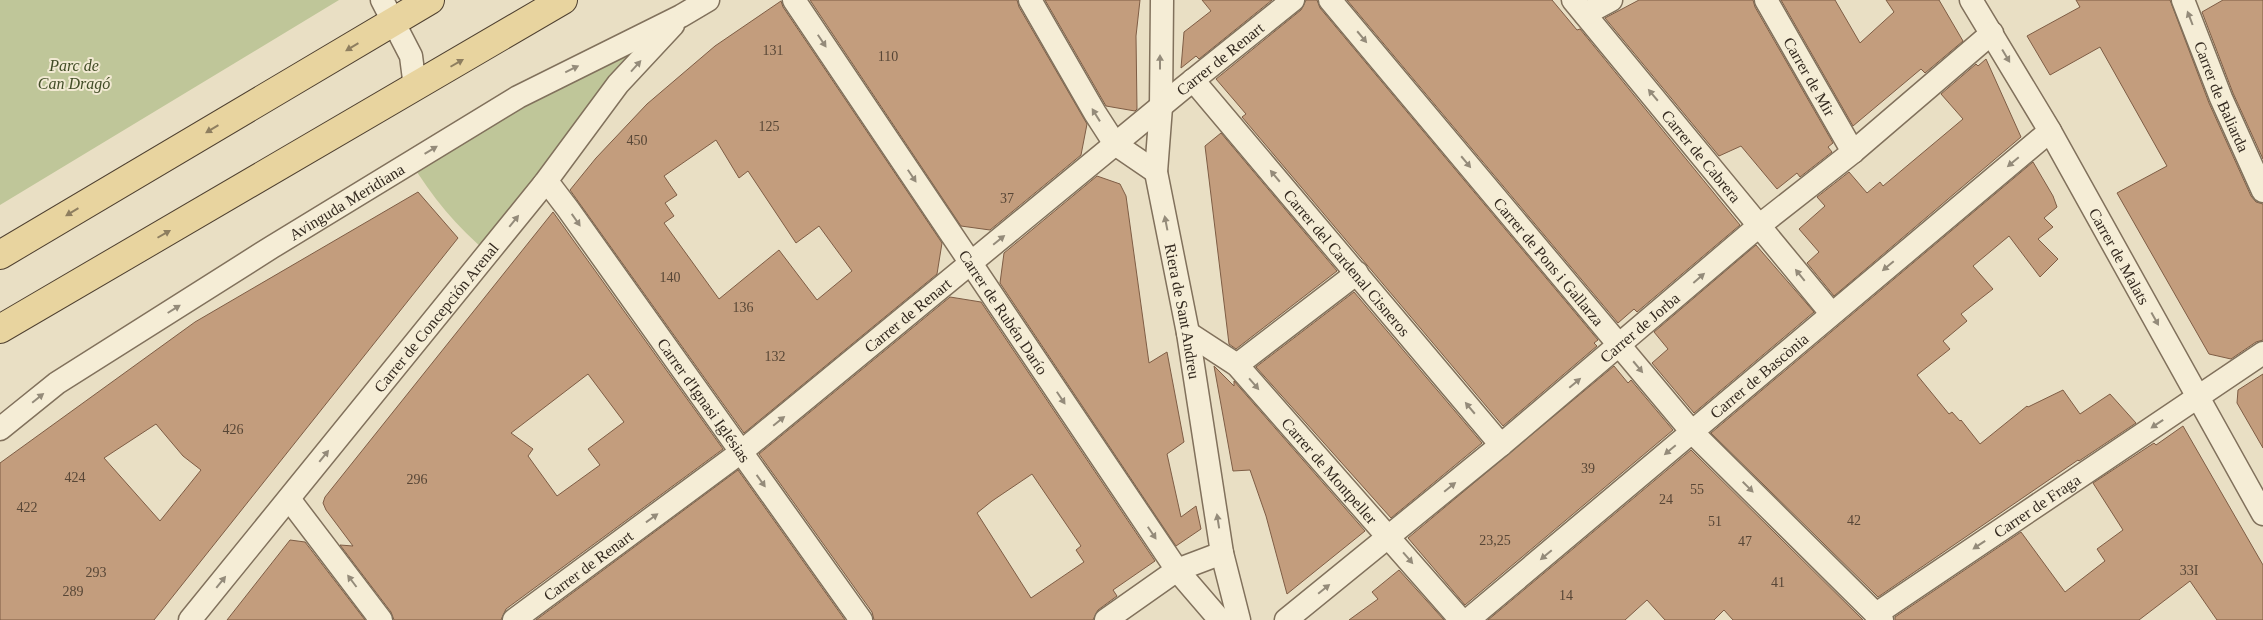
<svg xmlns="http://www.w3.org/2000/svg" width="2263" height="620" font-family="Georgia,serif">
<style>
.green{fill:#bfc699}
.building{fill:#c39d7d;stroke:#7e5d45;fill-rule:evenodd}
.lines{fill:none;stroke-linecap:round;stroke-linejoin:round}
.minor-casing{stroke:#81715c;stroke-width:25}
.primary-casing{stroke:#4f4030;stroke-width:30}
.minor{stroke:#f5edd6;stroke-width:22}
.primary{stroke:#e8d49f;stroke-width:28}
.oneway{fill:#948b7a}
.oneway2{fill:#8e7e5f}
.labels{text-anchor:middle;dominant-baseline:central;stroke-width:4;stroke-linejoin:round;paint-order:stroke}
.number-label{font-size:14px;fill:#574636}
.street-label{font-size:16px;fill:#33291f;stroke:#f1e9d2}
.park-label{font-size:16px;font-style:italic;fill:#424d27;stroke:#f1e9d2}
</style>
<rect width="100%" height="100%" fill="#e9dfc4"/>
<path class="green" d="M0,0H339L0,205Z
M681,16L488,253C458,228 431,196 411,162Z"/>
<path class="building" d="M810,0H1017L1019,7L1087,124L1081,155L990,230L961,226Z
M1045,0H1140L1136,36L1137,109L1135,111L1106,106Z
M1202,0H1272L1199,59L1196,56L1181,68L1184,32L1211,11Z
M1306,0H1317L1320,8L1598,340L1594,343L1597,346L1503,426L1242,117L1246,114L1216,79L1301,10Z
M1347,0H1552L1577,30L1580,29L1740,225L1637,312L1634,309L1618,323Z
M1639,0H1753L1755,7L1833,143L1828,147L1832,152L1800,177L1797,173L1777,189L1741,146L1719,156L1605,18Z
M1781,0H1835L1860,43L1894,12L1886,0H1939L1963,41L1925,73L1921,69L1853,126Z
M2076,0H2170L2209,103L2251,196L2256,202L2263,204V340L2256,342L2231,359L2209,354L2117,193L2167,166L2100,47L2050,75L2027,36L2080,7Z
M2223,0H2263V159L2233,93L2202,12Z
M781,1L783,7L942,243L937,274L744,433L570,190L596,158L647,104L715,46ZM716,140L739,178L748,171L796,243L819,226L852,271L817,300L779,250L719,299L664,223L674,216L665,203L677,195L664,176Z
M1986,59L2021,137L1834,296L1807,263L1819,252L1799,229L1825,206L1817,197L1849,172L1867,193L1880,182L1883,186L1963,119L1941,94L1976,64L1978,66Z
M1221,133L1337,271L1236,349L1229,344L1205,146Z
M2033,162L2053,196L2057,207L2044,218L2053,227L2038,239L2058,259L2040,277L2009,236L1973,266L1993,289L1961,314L1967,321L1943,341L1950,349L1917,375L1949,414L1952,412L1960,421L1961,420L1980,444L2027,406L2028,407L2063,390L2080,414L2110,394L2136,423L2079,461L2078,460L1878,597L1711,433Z
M1097,176L1120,184L1126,196L1149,363L1167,352L1184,442L1167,454L1181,517L1196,506L1201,529L1176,546L1000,283L1004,253Z
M418,192L458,238L154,620H0V463L195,322ZM156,424L183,456L201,470L160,521L104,458Z
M553,212L723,449L506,609L501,620H394L391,612L340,545L353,546L326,510L323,503L325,497ZM588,374L624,422L588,449L600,465L557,496L528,456L533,449L511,433Z
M1756,245L1814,312L1694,413L1652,363L1668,349L1654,332Z
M1354,292L1482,443L1391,518L1256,367Z
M950,297L981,302L1155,561L1113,590L1117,596L1098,610L1093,620H874L872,612L759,454ZM1032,474L1081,546L1076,550L1084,562L1031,598L977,513L992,501Z
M1214,366L1234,386V381L1365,531L1287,594L1266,516L1250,470L1233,471Z
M1614,366L1628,383L1631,380L1673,430L1465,605L1408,538Z
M2263,374V448L2237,403L2238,390Z
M2183,426L2263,565V620H2217L2190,581L2139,620H1895V617L2021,532L2065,592L2105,561L2097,549L2123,530L2093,483L2154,443L2156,445Z
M1691,450L1863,620H1733L1724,610L1714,620H1665L1647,600L1625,620H1488Z
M738,470L845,620H536Z
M290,540L305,542L365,620H227Z
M1399,570L1444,620H1349L1378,599L1372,592Z"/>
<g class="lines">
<defs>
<g id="minor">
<path d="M382,0L411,56L415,87"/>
<path id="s1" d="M794,0L1177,570L1220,620"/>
<path d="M1030,0L1095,113L1115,144L1156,172"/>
<path id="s2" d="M1162,0L1161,107L1156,172L1188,333L1222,553L1239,620"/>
<path id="s3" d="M1330,0L1692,432L1882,620"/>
<path id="s4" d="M1573,0L1831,313"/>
<path id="s5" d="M1766,0L1853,152"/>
<path id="s6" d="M1971,0L2050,131L2263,514"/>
<path id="s7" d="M2183,0L2221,98L2263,191"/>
<path d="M1585,14L1611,0"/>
<path id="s8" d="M1193,80L1501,445"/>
<path id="s9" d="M544,184L552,188L568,209L861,620"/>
<path id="s10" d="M1188,333L1237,365L1461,620"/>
<path d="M1237,365L1357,273"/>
<path id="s11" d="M0,429L57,383L272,247L518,97L681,16L708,0"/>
<path d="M289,499L381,620"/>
<path id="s12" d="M1876,614L2263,353"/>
<path id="s13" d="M190,620L544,184L618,84L673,25"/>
<path id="s14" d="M514,620L741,452L1182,89L1293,0"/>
<path d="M1106,620L1177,570L1222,553"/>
<path id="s15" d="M1286,620L1501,445L1760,225L1853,152L1992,33"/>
<path id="s16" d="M1468,620L2050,131"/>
</g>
<path id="primary" d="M0,255L430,0
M0,329L563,0"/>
</defs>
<use href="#minor" class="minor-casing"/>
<use href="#primary" class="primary-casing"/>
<use href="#minor" class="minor"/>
<use href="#primary" class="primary"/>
</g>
<defs><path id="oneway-solid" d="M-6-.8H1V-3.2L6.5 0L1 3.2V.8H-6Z" transform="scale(1.25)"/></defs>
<g class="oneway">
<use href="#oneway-solid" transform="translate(2190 18) rotate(-111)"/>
<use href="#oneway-solid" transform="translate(1362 37) rotate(50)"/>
<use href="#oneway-solid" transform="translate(822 41) rotate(56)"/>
<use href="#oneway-solid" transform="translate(2006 56) rotate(59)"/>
<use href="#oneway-solid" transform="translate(1160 62) rotate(-90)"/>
<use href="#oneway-solid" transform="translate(636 66) rotate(-48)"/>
<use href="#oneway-solid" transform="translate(572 69) rotate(-26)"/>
<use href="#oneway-solid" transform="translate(1653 95) rotate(-130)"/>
<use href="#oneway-solid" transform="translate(1096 115) rotate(-122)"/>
<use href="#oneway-solid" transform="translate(431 150) rotate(-31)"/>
<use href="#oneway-solid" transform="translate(1466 162) rotate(50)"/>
<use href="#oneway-solid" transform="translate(2013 162) rotate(140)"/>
<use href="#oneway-solid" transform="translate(912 176) rotate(56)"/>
<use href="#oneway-solid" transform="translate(1275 176) rotate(-130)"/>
<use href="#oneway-solid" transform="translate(576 220) rotate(55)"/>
<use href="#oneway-solid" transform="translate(514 221) rotate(-51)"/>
<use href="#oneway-solid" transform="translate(1166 223) rotate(-101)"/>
<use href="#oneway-solid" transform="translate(999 240) rotate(-39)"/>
<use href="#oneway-solid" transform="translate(1888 266) rotate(140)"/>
<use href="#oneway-solid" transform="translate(1800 275) rotate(-129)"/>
<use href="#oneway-solid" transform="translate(1699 278) rotate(-41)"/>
<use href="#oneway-solid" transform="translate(174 309) rotate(-32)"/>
<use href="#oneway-solid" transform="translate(2155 319) rotate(61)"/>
<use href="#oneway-solid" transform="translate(1638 367) rotate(50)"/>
<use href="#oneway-solid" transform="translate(1575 383) rotate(-40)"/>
<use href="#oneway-solid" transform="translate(1254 384) rotate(49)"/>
<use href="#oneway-solid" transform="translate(38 398) rotate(-39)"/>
<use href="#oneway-solid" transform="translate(1061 398) rotate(56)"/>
<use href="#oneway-solid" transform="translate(1470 408) rotate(-130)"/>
<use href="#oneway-solid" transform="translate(779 421) rotate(-39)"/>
<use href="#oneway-solid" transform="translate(2157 424) rotate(146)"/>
<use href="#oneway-solid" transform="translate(1670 450) rotate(140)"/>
<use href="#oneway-solid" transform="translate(324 456) rotate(-51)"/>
<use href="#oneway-solid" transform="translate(761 481) rotate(54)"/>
<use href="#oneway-solid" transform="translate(1450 487) rotate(-39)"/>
<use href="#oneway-solid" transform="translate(1748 487) rotate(45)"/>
<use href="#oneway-solid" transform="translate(652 518) rotate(-36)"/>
<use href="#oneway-solid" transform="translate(1218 521) rotate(-99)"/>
<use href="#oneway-solid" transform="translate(1152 533) rotate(56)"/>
<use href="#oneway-solid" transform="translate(1979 545) rotate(146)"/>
<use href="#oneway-solid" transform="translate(1546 555) rotate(140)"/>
<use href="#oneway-solid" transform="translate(1408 558) rotate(49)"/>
<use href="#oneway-solid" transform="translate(352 581) rotate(-127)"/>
<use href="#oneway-solid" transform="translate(221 582) rotate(-51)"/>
<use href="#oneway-solid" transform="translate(1324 589) rotate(-39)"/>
</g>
<g class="oneway2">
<use href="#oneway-solid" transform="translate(352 47) rotate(149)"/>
<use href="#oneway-solid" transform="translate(457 63) rotate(-30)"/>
<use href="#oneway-solid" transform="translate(212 129) rotate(149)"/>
<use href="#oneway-solid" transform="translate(72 212) rotate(149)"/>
<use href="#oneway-solid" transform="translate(164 234) rotate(-30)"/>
</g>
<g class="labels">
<g class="number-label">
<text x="773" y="50">131</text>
<text x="888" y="56">110</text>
<text x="769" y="126">125</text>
<text x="637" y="140">450</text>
<text x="1007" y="198">37</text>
<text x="670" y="277">140</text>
<text x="743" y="307">136</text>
<text x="775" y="356">132</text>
<text x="233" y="429">426</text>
<text x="1588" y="468">39</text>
<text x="75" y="477">424</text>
<text x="417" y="479">296</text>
<text x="1697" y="489">55</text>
<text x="1666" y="499">24</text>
<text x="27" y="507">422</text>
<text x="1854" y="520">42</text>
<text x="1715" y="521">51</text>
<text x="1495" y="540">23,25</text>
<text x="1745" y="541">47</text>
<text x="2189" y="570">33I</text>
<text x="96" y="572">293</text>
<text x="1778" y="582">41</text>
<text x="73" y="591">289</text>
<text x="1566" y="595">14</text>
</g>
<g class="street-label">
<text stroke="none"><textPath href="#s14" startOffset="902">Carrer de Renart</textPath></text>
<text stroke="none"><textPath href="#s5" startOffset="88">Carrer de Mir</textPath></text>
<text stroke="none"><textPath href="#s7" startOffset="104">Carrer de Baliarda</textPath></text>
<text stroke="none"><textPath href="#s4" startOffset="202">Carrer de Cabrera</textPath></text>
<text stroke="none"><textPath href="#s11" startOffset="415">Avinguda Meridiana</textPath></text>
<text stroke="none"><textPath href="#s6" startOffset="296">Carrer de Malats</textPath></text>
<text stroke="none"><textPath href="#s3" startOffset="341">Carrer de Pons i Gallarza</textPath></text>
<text stroke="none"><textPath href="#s8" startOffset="239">Carrer del Cardenal Cisneros</textPath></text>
<text stroke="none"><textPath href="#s2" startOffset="314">Riera de Sant Andreu</textPath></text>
<text stroke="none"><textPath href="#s1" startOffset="376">Carrer de Rubén Darío</textPath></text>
<text stroke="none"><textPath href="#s14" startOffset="498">Carrer de Renart</textPath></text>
<text stroke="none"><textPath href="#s13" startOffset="390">Carrer de Concepción Arenal</textPath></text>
<text stroke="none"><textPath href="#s15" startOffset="459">Carrer de Jorba</textPath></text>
<text stroke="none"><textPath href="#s16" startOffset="380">Carrer de Bascònia</textPath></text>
<text stroke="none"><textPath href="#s9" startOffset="270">Carrer d'Ignasi Iglésias</textPath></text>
<text stroke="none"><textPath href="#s10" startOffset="199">Carrer de Montpeller</textPath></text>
<text stroke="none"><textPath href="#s12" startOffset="194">Carrer de Fraga</textPath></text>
<text stroke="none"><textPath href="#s14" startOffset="92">Carrer de Renart</textPath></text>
</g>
<g class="park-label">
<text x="74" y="65">Parc de<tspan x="74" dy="18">Can Dragó</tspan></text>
</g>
</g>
</svg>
